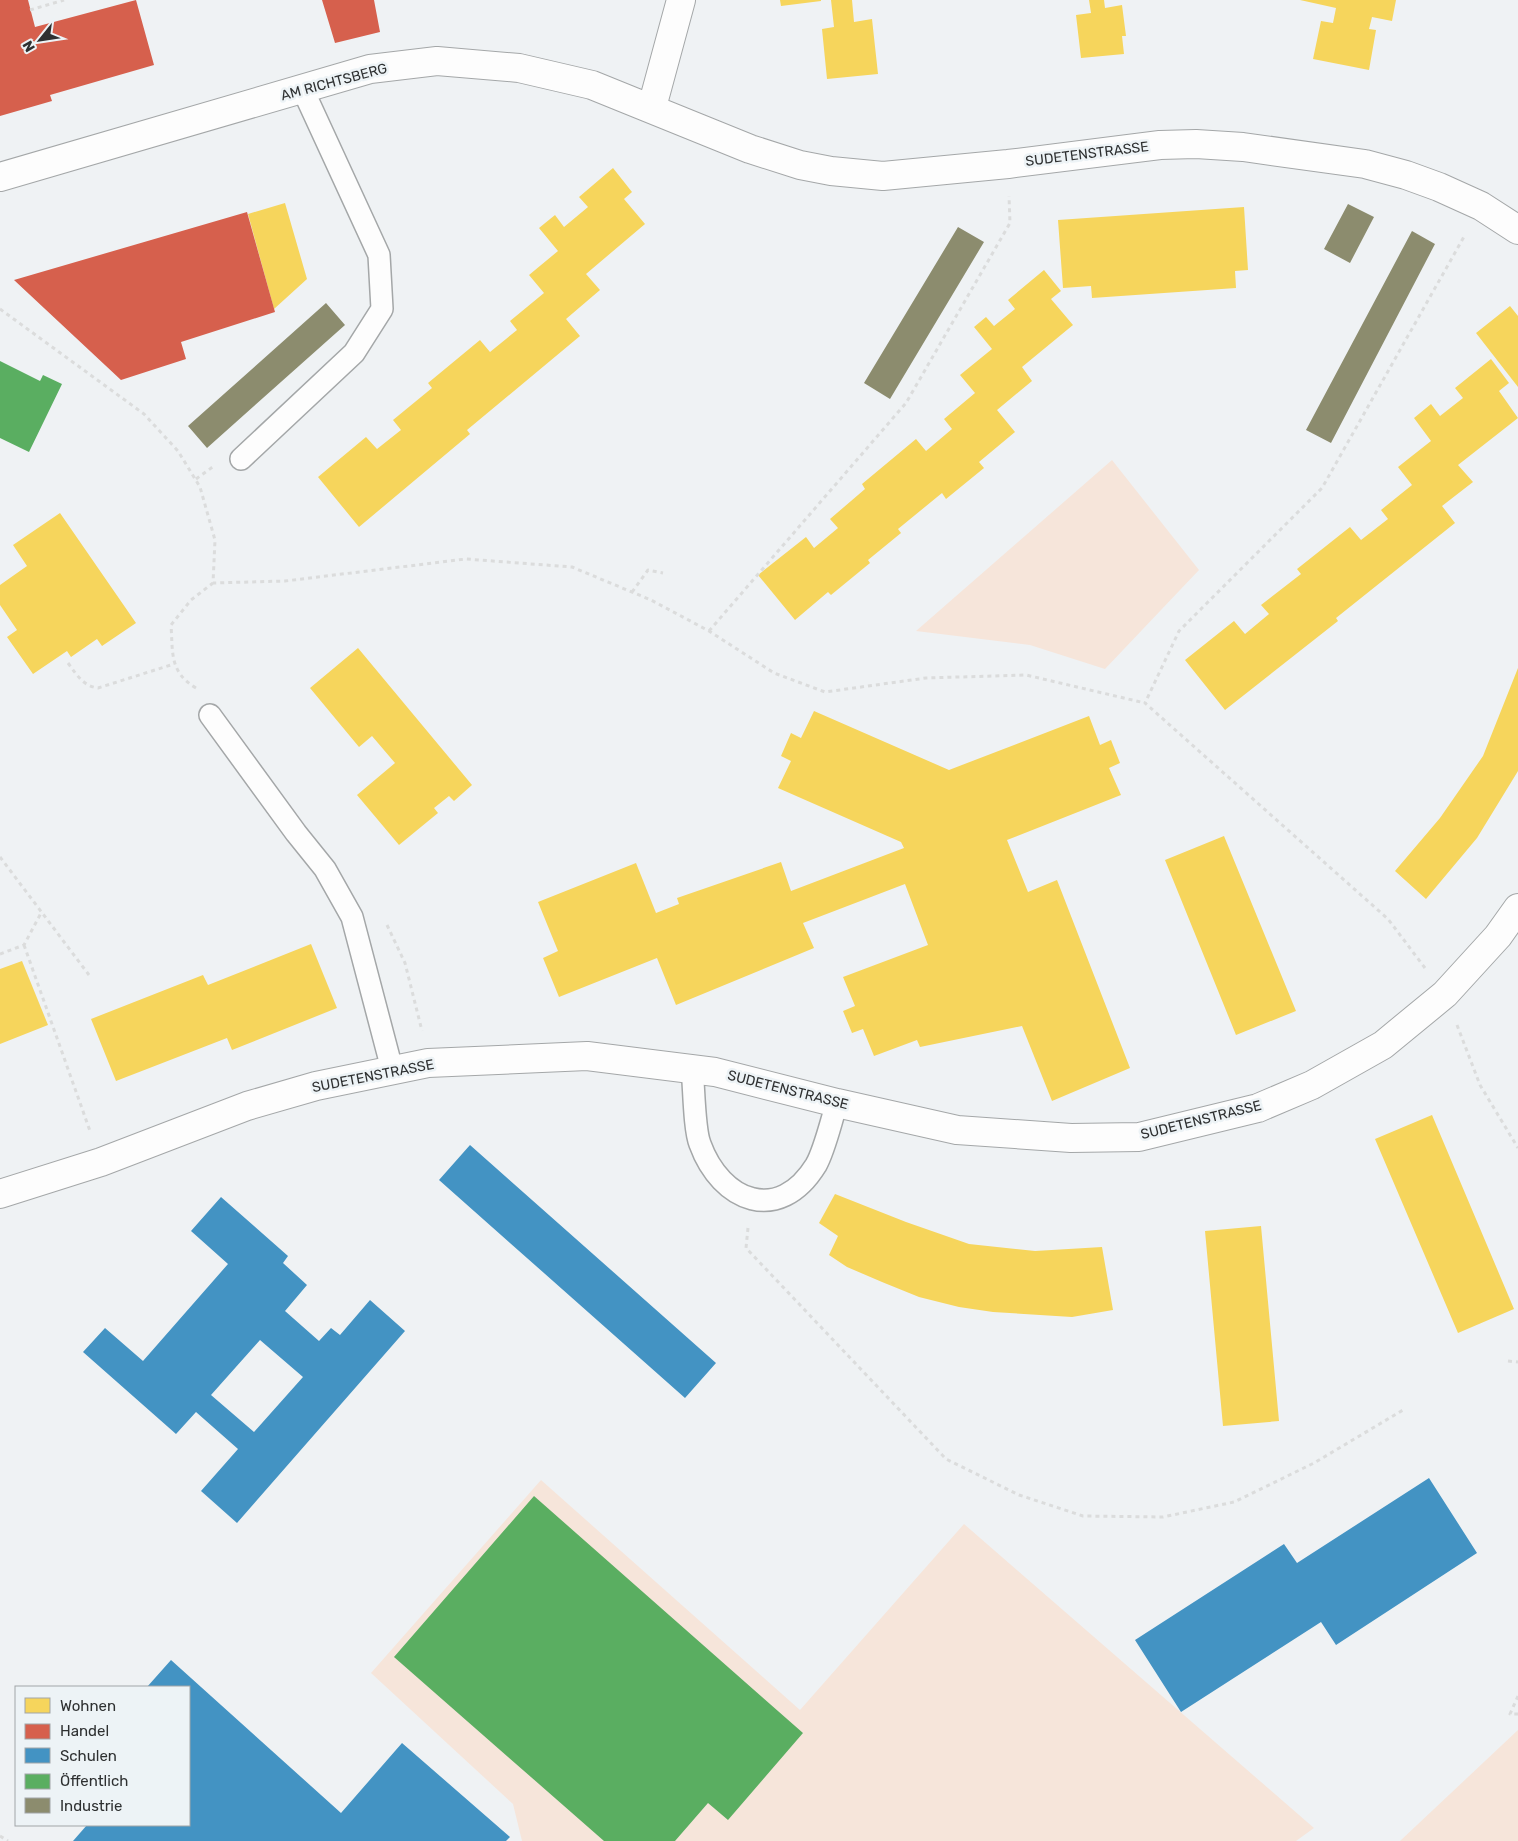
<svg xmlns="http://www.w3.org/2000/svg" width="1518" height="1841" font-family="Rubik,sans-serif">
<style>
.green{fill:#f6e5da}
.homes{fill:#f6d55c}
.shops{fill:#d6604d}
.schools{fill:#4393c3;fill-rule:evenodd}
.public{fill:#5aae61}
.industry{fill:#8c8c6e}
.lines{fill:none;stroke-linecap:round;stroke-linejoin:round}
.lane-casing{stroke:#a4a7a8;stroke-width:24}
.street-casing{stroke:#a4a7a8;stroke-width:30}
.path{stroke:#dbdcdc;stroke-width:3;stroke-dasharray:4 4;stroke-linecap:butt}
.lane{stroke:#fdfdfd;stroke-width:21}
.street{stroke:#fdfdfd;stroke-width:28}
.labels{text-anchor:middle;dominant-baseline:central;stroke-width:5;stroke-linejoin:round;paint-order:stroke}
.street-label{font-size:14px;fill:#2e3031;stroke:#edf3f6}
</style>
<rect width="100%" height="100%" fill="#eff2f4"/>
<path class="green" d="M1112,460L1199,570L1105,669L1030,645L916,631Z
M541,1480L800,1710L964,1524L1314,1828L1296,1841H522L513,1804L371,1673Z
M1518,1730V1841H1400Z"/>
<path class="homes" d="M780,0H821V1L781,6Z
M831,0H852L854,22L872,19L878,74L827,79L822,29L834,27Z
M1089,0H1104L1105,8L1122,5L1126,36H1122L1124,54L1081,58L1076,15L1091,13Z
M1300,0H1396L1392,21L1372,17L1369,29L1376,30L1369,70L1313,59L1321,21L1333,23L1336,8Z
M613,168L632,192L624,199L645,224L586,274L600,290L566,319L580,336L467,430L470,434L359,527L318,477L366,437L377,449L401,430L393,420L432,388L428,383L480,340L490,352L517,330L510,321L544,293L529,275L558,251L539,228L555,215L564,227L588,207L579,197Z
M285,203L307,279L274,309L248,214Z
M1244,207L1248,270L1235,271L1236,288L1092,298L1091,286L1063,288L1058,220Z
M1044,270L1061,291L1051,299L1073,325L1022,367L1032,381L997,410L1015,432L979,462L984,468L946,499L942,493L898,529L901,533L868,560L870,563L831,595L828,592L795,620L758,575L806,537L814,548L838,528L830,519L865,489L862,484L916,439L926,451L952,429L944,419L975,393L960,375L992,349L974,327L986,317L994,326L1015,309L1008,300Z
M1510,306L1518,316V387L1476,333Z
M1491,359L1509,383L1499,391L1518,418L1458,465L1473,482L1442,506L1455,523L1336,618L1338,621L1225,710L1185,660L1234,621L1245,634L1269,614L1261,605L1301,574L1297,569L1350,527L1361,540L1388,519L1381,510L1412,485L1398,467L1431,441L1414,418L1431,404L1440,416L1463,398L1455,388Z
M60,513L136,623L102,646L97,639L71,657L67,651L33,674L7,637L17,630L0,605V585L27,566L13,545Z
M358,648L472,785L454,801L449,796L434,808L438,813L399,845L357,795L395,763L372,736L359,747L310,688Z
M1518,668V771L1477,838L1426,899L1395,871L1440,818L1483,756Z
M814,711L949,770L1089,716L1100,745L1111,740L1120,763L1109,768L1121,795L1007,840L1028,892L1057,880L1130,1068L1052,1101L1022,1026L920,1047L917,1040L874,1056L863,1029L852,1033L843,1011L855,1006L843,977L928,945L905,884L803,923L814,948L676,1005L657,958L559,997L543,958L558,951L538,902L636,863L656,913L679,904L677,898L781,862L791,891L904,848L901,842L778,788L791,761L781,756L791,733L801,738Z
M1224,836L1296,1011L1236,1035L1165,860Z
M311,944L337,1008L232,1050L227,1038L116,1081L91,1019L203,975L208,985Z
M22,961L48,1025L0,1044V969Z
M1432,1115L1514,1309L1458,1333L1375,1139Z
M835,1194L906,1222L969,1244L1035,1251L1102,1247L1113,1310L1072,1317L993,1312L959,1307L919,1297L882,1282L847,1267L829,1255L838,1236L819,1223Z
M1261,1226L1279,1421L1223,1426L1205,1231Z"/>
<path class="shops" d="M0,0H28L35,27L136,0L154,65L50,95L52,101L0,116Z
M322,0H374L380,32L335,43Z
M247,212L275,312L181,342L186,359L121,380L14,280Z"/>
<path class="schools" d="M470,1145L716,1363L685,1398L439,1180Z
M221,1197L288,1256L283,1263L307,1285L285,1311L319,1341L331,1328L340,1335L370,1300L405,1331L237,1523L201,1491L238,1449L196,1412L176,1434L83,1352L105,1328L143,1361L228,1264L191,1231ZM260,1340L303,1377L254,1432L211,1395Z
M1429,1478L1477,1553L1336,1645L1321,1622L1181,1712L1135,1640L1284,1544L1297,1563Z
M171,1660L341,1813L402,1743L510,1837L506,1841H73L87,1825H189V1687H147Z"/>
<path class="public" d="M0,361L40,381L43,375L62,384L29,452L0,438Z
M534,1496L803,1733L728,1820L708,1803L675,1841H604L394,1657Z"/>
<path class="industry" d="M1348,204L1374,217L1350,263L1324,249Z
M958,227L984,242L890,399L864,383Z
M1412,231L1435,244L1331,443L1306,430Z
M326,303L345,325L207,448L188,426Z"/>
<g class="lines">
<defs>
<path id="lane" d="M241,459L354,353L382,309L379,255L303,90
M210,715L296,833L325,869L352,917L392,1069
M692,1068C694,1086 694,1129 700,1144C721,1202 779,1225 816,1165C825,1149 831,1121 837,1103"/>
<path id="street" d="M652,107L681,0
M0,177L370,69L437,61L519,68L592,85L750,149L800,165L831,171L883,176L1008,164L1160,145L1196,144L1243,147L1365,164L1406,175L1439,187L1481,206L1518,230
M0,1194L101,1162L247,1106L316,1086L428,1063L587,1056L715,1072L837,1103L957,1130L1071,1138L1139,1137L1258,1108L1312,1085L1383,1045L1445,994L1498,936L1518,908"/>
</defs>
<use href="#lane" class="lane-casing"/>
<use href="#street" class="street-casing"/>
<path class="path" d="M30,10L64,0
M0,309L144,414L178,451L200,487L215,540L213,583L285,581L466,559L572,567L651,600L709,631L774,673L825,692L926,678L1026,675L1145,703
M196,479L214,466
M632,592L648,570L663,573
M709,631L906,403L1010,223L1009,196
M68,663C77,675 83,686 98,688L174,664
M196,688C169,672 173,652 171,625L191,600L213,583
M0,857L89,975
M387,925L405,963L422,1031
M24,945L90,1131
M0,954L24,945L41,913
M1425,968L1388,919L1145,703L1179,631L1322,488L1465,235
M1457,1025L1480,1085L1518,1148
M748,1228L746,1248L946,1459L1019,1495L1083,1516L1163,1517L1234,1502L1314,1463L1403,1410
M1508,1361L1518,1362
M1518,1696L1510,1714H1518
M0,1836L8,1841"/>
<use href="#lane" class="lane"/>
<use href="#street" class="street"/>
</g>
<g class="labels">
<g class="street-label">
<text transform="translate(334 82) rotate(-15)">AM RICHTSBERG</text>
<text transform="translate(1087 154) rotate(-7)">SUDETENSTRASSE</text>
<text transform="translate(373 1076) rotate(-11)">SUDETENSTRASSE</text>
<text transform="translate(788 1090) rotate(14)">SUDETENSTRASSE</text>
<text transform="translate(1201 1120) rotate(-14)">SUDETENSTRASSE</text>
</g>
</g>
<rect x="15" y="1686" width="175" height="140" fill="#edf3f6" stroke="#a1a5a7"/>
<rect x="25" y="1698" width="25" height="15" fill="#f6d55c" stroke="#a1a5a7"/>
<text x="60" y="1711" font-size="15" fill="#2e3031">Wohnen</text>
<rect x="25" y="1724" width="25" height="15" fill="#d6604d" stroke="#a1a5a7"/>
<text x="60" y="1736" font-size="15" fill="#2e3031">Handel</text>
<rect x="25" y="1748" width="25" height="15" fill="#4393c3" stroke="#a1a5a7"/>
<text x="60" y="1761" font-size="15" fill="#2e3031">Schulen</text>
<rect x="25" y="1774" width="25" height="15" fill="#5aae61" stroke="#a1a5a7"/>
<text x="60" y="1786" font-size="15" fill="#2e3031">Öffentlich</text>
<rect x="25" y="1798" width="25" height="15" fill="#8c8c6e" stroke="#a1a5a7"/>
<text x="60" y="1811" font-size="15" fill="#2e3031">Industrie</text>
<g transform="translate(40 40) rotate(240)" stroke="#edf3f6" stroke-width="4" paint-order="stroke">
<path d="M0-4L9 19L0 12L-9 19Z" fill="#2e3031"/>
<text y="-8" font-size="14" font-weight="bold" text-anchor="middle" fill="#2e3031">N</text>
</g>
</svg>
